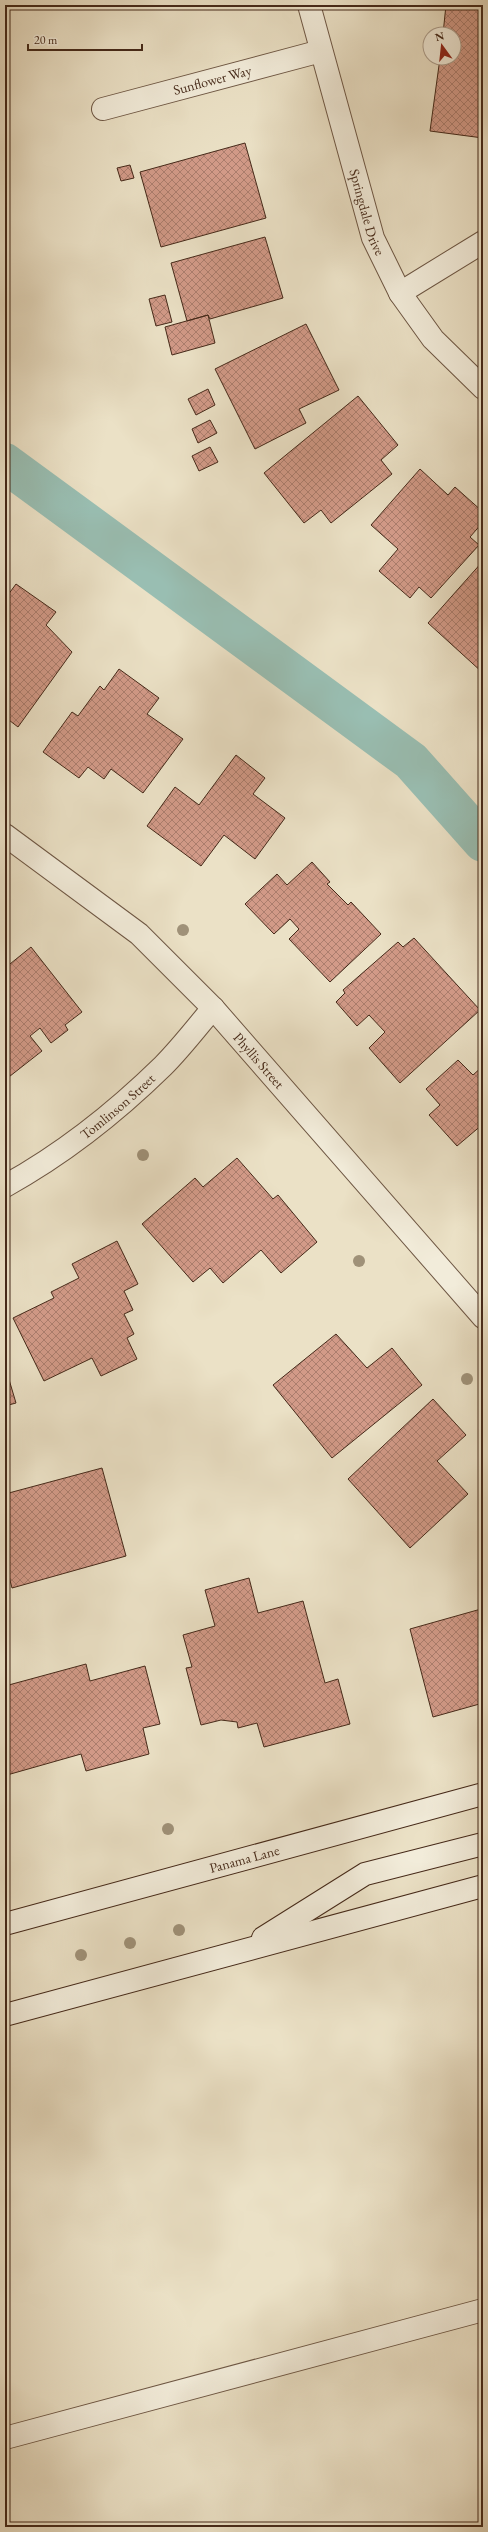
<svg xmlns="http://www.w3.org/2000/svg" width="488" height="2532" font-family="'EB Garamond',serif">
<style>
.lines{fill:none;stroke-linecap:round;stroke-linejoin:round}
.canal{stroke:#99beb2;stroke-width:40}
.building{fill:url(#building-cross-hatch);stroke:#452919}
.service-casing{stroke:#6e5744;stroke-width:24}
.minor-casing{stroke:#6e5744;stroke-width:24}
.secondary-casing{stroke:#452919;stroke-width:24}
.service{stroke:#f2ecda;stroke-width:22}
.minor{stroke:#f2ecda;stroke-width:22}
.secondary{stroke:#f2ecda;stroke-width:22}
.tree{fill:#9f9178}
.labels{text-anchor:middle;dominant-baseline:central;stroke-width:3.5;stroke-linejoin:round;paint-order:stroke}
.street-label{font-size:14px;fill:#452919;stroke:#f2ecda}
</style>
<defs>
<pattern id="building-cross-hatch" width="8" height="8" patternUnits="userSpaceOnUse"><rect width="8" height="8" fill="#d29a88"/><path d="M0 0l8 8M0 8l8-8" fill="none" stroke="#ac7e6e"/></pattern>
</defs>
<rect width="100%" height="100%" fill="#ebe1c6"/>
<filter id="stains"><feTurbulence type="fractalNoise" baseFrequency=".005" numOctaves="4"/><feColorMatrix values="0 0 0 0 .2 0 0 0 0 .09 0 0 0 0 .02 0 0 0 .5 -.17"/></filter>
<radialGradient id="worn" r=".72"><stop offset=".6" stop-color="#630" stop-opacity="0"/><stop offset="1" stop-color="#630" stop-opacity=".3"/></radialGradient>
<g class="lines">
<path class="canal" d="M5,463L411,761L483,842"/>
</g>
<path class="building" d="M446,5H483V138L430,131L440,58H454V34H443Z
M245,143L266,218L161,247L140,172Z
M130,165L134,178L121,181L117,168Z
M265,237L283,298L210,319L208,315L187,321L171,263Z
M165,295L172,322L156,326L149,299Z
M208,315L215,343L172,355L165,327Z
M306,324L339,390L299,409L306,423L255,449L215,369Z
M208,389L215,405L196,415L188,399Z
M358,396L398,445L381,460L392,474L331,523L321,510L304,523L264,473Z
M210,420L217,433L198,443L192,429Z
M210,447L218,462L199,471L192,456Z
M420,469L448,495L455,487L483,512V522L470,537L479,545L431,598L419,587L410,598L379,571L398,549L371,525Z
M483,561V673L428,623Z
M16,584L56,612L46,625L72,652L18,727L5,717V599Z
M119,669L159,698L147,714L183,739L143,793L111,769L104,779L88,767L79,778L43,752L72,712L78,716L100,686L104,690Z
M236,755L265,778L253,794L285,818L255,859L224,835L201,866L147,826L175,787L199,805Z
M312,862L330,882L327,884L348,905L351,902L381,934L330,982L289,939L299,929L290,919L274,934L245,904L277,874L287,885Z
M414,938L480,1010L400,1083L369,1048L385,1032L369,1015L357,1026L336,1002L345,993L343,990L398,942L403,947Z
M31,947L82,1012L65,1025L68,1030L51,1043L40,1028L30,1036L42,1051L5,1080V978L10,974L5,968Z
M458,1060L473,1075L483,1066V1124L457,1146L429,1115L440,1105L426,1089Z
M237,1158L273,1199L278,1195L317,1242L281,1273L261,1250L223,1283L210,1268L193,1282L142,1224L195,1178L203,1187Z
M117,1241L138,1284L124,1291L133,1310L124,1314L134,1334L127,1338L137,1359L101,1376L92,1358L44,1381L13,1318L54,1298L51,1292L79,1278L72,1264Z
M336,1334L367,1368L392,1348L422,1385L332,1458L273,1385Z
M5,1366L16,1403L5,1406Z
M433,1399L466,1435L437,1461L468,1494L410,1548L348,1479Z
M102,1468L126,1556L12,1588L5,1561V1494Z
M249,1578L258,1613L303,1601L325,1683L338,1679L350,1724L264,1747L257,1723L238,1728L237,1722L221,1720L201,1725L186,1668L192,1667L183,1635L215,1626L205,1590Z
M481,1609L483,1703L433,1717L410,1629Z
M86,1664L90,1681L145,1666L160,1724L143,1728L149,1754L86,1771L81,1754L7,1775L5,1686Z"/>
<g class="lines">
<defs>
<path id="service" d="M5,2438L483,2310"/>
<g id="minor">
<path id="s1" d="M309,5L373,238L400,293L433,339L483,388"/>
<path id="s2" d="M103,109L321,51"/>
<path d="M400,293L483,242"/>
<path id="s3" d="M5,835L139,934L213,1008L483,1317"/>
<path id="s4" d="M5,1186C63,1154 116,1112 163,1066C181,1048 197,1027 213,1008"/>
</g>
<g id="secondary">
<path id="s5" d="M5,1924L483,1794"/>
<path d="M263,1938L365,1874L483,1844"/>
<path d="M5,2015L483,1886"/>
</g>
</defs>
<use href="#service" class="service-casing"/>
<use href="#minor" class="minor-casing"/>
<use href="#secondary" class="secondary-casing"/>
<use href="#service" class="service"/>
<use href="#minor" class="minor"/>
<use href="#secondary" class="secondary"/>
</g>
<g class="tree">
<circle cx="183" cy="930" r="6"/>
<circle cx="143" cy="1155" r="6"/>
<circle cx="359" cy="1261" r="6"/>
<circle cx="467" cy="1379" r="6"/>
<circle cx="168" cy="1829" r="6"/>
<circle cx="179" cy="1930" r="6"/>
<circle cx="130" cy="1943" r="6"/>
<circle cx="81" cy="1955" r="6"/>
</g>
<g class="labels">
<g class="street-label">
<text stroke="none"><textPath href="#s2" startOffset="113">Sunflower Way</textPath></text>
<text stroke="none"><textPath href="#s1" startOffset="215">Springdale Drive</textPath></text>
<text stroke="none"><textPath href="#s3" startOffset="341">Phyllis Street</textPath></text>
<text stroke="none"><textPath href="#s4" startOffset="138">Tomlinson Street</textPath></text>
<text stroke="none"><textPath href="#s5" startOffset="248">Panama Lane</textPath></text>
</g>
</g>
<rect width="488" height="2532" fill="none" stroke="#ebe1c6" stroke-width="20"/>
<rect x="6" y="6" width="476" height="2520" fill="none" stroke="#452919" stroke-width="2"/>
<rect x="10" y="10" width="468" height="2512" fill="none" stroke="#452919"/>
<g transform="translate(442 46) rotate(345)"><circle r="19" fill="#f2ecda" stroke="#ad9e8d"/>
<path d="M0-3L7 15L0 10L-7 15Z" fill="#8f2418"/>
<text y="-6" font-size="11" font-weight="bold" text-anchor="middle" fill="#452919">N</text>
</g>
<path d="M28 44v6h114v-6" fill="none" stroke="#452919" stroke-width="2"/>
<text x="34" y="44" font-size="12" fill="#452919" stroke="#f2ecda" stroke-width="3" paint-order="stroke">20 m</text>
<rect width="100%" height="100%" filter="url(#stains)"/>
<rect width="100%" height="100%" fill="url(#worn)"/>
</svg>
